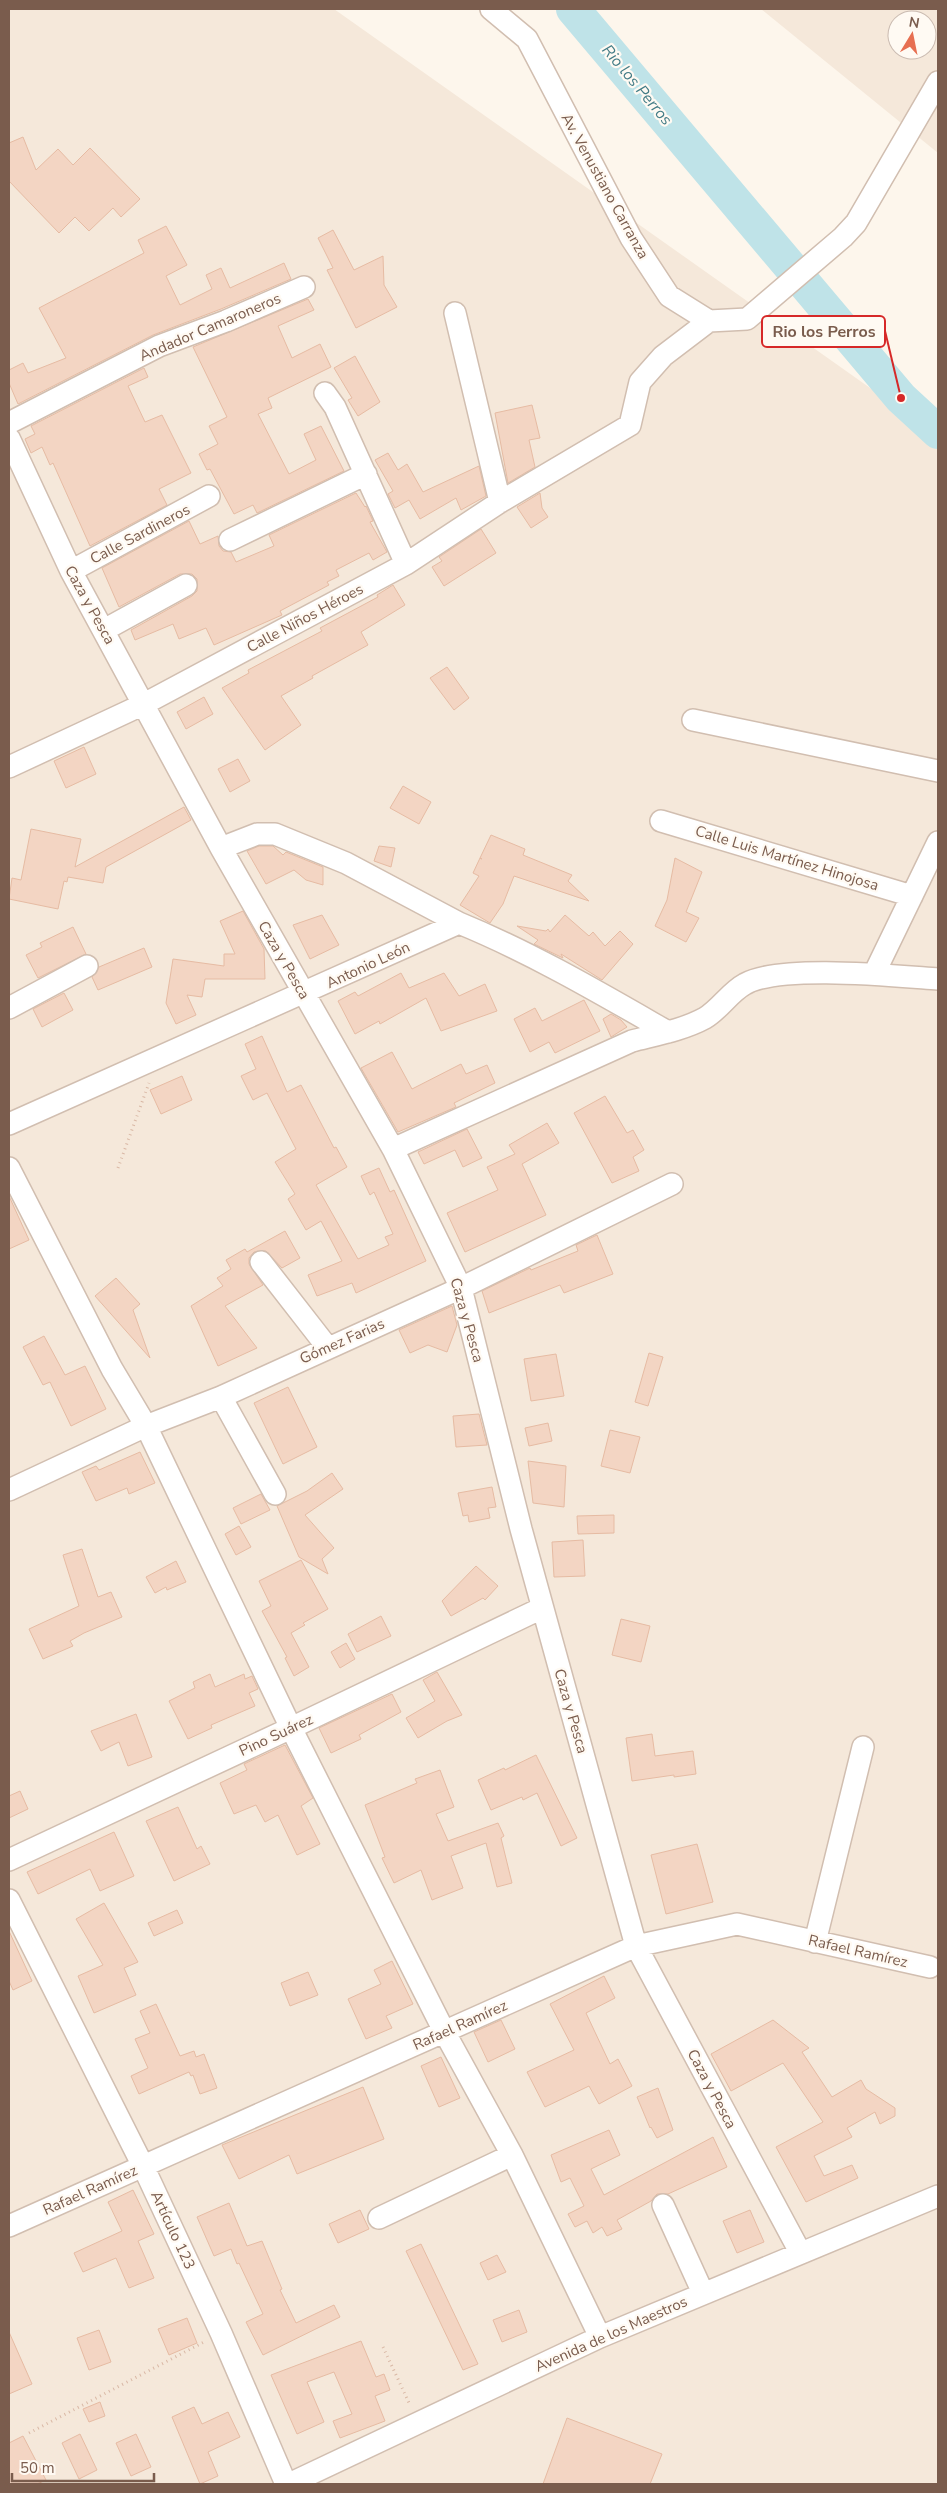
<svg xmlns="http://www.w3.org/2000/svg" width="947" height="2493" font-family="'Nunito Sans',sans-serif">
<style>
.residential{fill:#f5e8da;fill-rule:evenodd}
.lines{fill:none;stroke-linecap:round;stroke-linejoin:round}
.river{stroke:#bfe3e8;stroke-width:34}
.building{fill:#f3d5c3;stroke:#e6bba3}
.minor-casing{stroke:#d1beb0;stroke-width:24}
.path{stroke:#d9b8a5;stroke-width:3;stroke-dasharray:1 4;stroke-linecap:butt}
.minor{stroke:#fff;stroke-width:21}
.labels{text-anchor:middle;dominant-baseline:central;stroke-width:4.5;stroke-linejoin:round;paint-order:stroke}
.street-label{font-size:15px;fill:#7a5c4d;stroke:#fffaf3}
.water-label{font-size:16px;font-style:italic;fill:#437c86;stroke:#fffaf3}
.leader{fill:none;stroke:#d62828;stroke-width:2}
.callout-dot{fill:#d62828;stroke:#fffaf3;stroke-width:2}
.callout{fill:#fffaf3;stroke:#d62828;stroke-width:2}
.callout-label{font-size:16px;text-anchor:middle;font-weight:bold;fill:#7a5c4d}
</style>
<rect width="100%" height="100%" fill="#fdf6ec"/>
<path class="residential" d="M9,9H334L938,436V2484H9Z
M761,9H938V153ZM897,20H927V50H897Z"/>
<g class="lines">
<path class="river" d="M573,9L901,398L938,432"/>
</g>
<path class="building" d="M23,137L36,170L58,149L73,165L90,148L140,199L121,217L113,208L89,231L75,217L59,233L9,181V143Z
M166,226L187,265L166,276L180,305L212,289L206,275L221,268L230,288L284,263L291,279L221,309L153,335L18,404L9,383V370L23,363L28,373L66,358L39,308L144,253L138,240Z
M333,230L354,270L383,256L384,285L397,307L356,328L327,270L333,268L318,238Z
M308,299L314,310L278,326L292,358L320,344L331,367L268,398L272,408L258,414L289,474L316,460L304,434L321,426L344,471L257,513L253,505L234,514L210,469L207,470L199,454L218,444L209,426L227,417L193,347Z
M355,356L380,402L358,416L348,400L352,398L334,368Z
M144,368L148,377L128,386L145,422L162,415L191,473L159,489L167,505L90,546L53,463L50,465L42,447L31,453L25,439L35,434L31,426Z
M532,405L540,438L529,440L535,467L508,483L495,413Z
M388,453L398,470L407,464L423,492L479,466L486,496L461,510L456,498L420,519L409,500L395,508L388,494L393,491L375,460Z
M356,493L365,507L366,506L373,521L370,522L387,552L373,560L369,553L336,570L339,576L327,582L329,585L280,611L282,615L214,645L206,628L179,639L173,624L135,640L131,630L192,596L197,591V579L192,574H180L119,607L102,568L189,521L200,544L218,536L219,546L223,551L231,552L236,562L274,546L269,535Z
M540,493L542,508L548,517L531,528L517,507Z
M481,529L496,553L444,586L432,567L442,561L439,557Z
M393,585L405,605L361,632L368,645L312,676L313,678L281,696L301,725L265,750L222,688L249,673L248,670L322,631L320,628L378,597L377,595Z
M447,667L469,698L454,710L430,678Z
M204,697L213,714L186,729L177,712Z
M84,747L96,774L66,788L54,761Z
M238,759L250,781L230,792L218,769Z
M403,786L431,802L419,824L390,808Z
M184,807L191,820L106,867L103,883L68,877L67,882L64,881L58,909L9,899L12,878L21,880L31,829L81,839L75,867Z
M491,835L525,849L523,855L572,875L568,881L589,901L514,876L503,904L490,923L460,905L479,876L473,873L480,858L482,859L480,858Z
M259,846H273L283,855L286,852L323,867V885L306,880L294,870L266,884L247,851Z
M379,846L395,848L391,867L374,861Z
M675,858L702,872L686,912L699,918L686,942L655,926L667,900Z
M243,911L264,949L265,979H205L202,997L187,995L196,1015L176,1024L166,1003L173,959L224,966V954H235L220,921Z
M322,915L339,945L310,959L293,925Z
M565,915L589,936L593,932L605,946L620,931L633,944L602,980L561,954L563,958L534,944L538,940L517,926L546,931L548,929L550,932Z
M73,927L86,954L38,978L26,955L42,947L40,943Z
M144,948L152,967L98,990L92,977L99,967Z
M401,973L409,988L444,973L459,996L485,984L497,1011L441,1031L426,998L380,1024L379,1021L355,1034L338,1001L355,992L358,996Z
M64,993L73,1010L42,1027L33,1009Z
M584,1000L600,1031L555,1053L549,1042L530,1052L514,1019L535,1008L542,1021Z
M611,1014L621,1020L627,1027L611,1037L603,1019Z
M262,1036L287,1092L301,1085L334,1148L336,1147L347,1167L316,1185L358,1259L389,1245L385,1237L393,1234L374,1192L370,1195L361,1176L379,1168L390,1192L394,1190L426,1261L356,1293L352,1283L317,1296L308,1275L342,1261L321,1221L306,1230L288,1199L295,1194L275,1162L296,1149L267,1093L253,1100L241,1076L256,1069L245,1044Z
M392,1052L412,1089L461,1064L466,1074L487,1065L495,1083L454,1103L456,1107L398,1132L361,1068Z
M182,1076L192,1100L161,1114L150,1090Z
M605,1096L627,1133L633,1130L644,1150L633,1157L639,1171L612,1183L574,1113Z
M547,1123L559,1143L522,1164L546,1215L465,1252L447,1213L498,1190L487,1167L515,1154L509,1145Z
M467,1129L482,1158L463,1167L455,1150L424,1164L418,1152Z
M9,1196L29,1240L9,1249Z
M285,1231L300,1258L282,1268L266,1251L254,1252L249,1258V1264L263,1285L225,1306L257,1348L218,1366L191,1306L223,1286L217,1278L231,1269L226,1260L245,1249L247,1252Z
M597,1235L613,1274L564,1293L560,1285L489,1313L482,1291L530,1268L531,1270L578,1251L576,1245Z
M116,1278L140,1304L133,1310L150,1358L95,1296Z
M452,1306L457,1325L447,1352L428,1345L410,1353L399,1330Z
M44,1336L65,1375L85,1366L106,1409L71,1426L50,1382L43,1385L23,1347Z
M649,1353L663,1357L648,1406L635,1402Z
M556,1354L564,1396L531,1401L524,1359Z
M288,1387L317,1447L283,1464L254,1403Z
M479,1414L487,1445L456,1447L453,1416Z
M548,1423L552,1441L529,1446L525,1428Z
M610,1430L640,1437L630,1473L601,1466Z
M140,1452L155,1483L129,1494L127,1488L96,1501L82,1472L96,1466L99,1470Z
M528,1461L566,1466L564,1507L533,1503Z
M332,1473L343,1489L305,1515L334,1548L322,1559L328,1574L299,1557L277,1506L307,1491Z
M492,1487L496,1507L488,1508L490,1518L469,1522L468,1515L463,1516L458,1493Z
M261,1494L270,1510L241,1524L233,1508Z
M614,1515V1533L578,1534L577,1516Z
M239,1526L251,1547L236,1555L225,1534Z
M583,1540L585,1576L554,1577L552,1542Z
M82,1549L98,1597L111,1592L122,1617L84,1633L70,1641L73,1646L43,1659L29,1629L79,1606L63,1555Z
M301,1560L328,1609L303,1623L305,1625L291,1633L309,1667L294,1676L285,1658L287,1657L262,1611L271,1606L259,1581Z
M176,1561L186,1582L167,1590L166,1587L155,1593L146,1577Z
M476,1566L498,1586L485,1600L483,1598L451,1616L442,1601Z
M381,1616L391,1636L357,1652L348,1634Z
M621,1619L650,1626L641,1662L612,1655Z
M346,1643L355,1659L340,1668L331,1652Z
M437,1672L462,1715L447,1721L418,1738L406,1718L435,1701L423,1680Z
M210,1674L215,1687L244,1674L245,1679L252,1676L258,1689L249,1693L255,1706L211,1725L212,1728L188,1739L169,1701L195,1688L193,1682Z
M392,1694L401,1712L359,1735L361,1739L331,1753L319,1728Z
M136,1714L152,1757L128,1766L119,1742L101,1751L91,1731Z
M652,1734L655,1756L693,1751L696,1774L674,1777V1775L632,1781L626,1738Z
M285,1745L313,1798L301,1806L320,1844L297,1855L278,1815L265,1822L256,1805L234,1814L220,1783L247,1770L244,1764Z
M536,1755L577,1838L561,1846L537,1793L523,1800L522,1797L491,1810L478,1780L504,1768L505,1770Z
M440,1770L454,1807L436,1814L448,1841L498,1823L504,1836L501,1838L512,1883L497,1887L486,1843L451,1856L463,1888L432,1900L421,1870L394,1883L382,1858L385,1857L365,1805L417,1783L415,1779Z
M20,1791L28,1809L9,1818V1796Z
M178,1807L197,1849L201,1846L210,1864L174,1881L146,1821Z
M114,1832L134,1876L100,1891L90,1869L38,1894L27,1872Z
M697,1844L713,1902L666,1914L651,1855Z
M104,1903L138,1962L124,1968L136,1995L94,2013L78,1976L103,1965L76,1919Z
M177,1910L183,1923L154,1936L148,1923Z
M9,1931L32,1981L13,1990L9,1981Z
M392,1961L413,2004L386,2016L392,2028L366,2039L348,1999L381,1984L374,1970Z
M308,1972L318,1995L290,2006L281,1983Z
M604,1976L615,1998L586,2013L610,2064L618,2059L632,2086L599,2104L589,2086L545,2107L527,2072L574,2050L550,2004Z
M156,2004L180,2056L194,2051L196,2057L204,2054L217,2088L200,2094L193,2075L191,2076L189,2072L139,2094L131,2076L148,2068L135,2039L150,2033L140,2011Z
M501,2020L515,2049L488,2062L474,2032Z
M773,2020L809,2048L802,2052L832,2097L861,2080L866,2089L895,2108V2116L880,2124L875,2112L847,2128L852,2137L814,2156L824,2176L852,2165L858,2178L806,2202L776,2147L823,2122L783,2063L731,2091L711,2054Z
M441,2057L460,2098L439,2107L421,2066Z
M363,2087L384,2139L297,2174L289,2155L239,2179L222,2145Z
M658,2088L673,2130L657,2138L651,2127L650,2128L637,2097Z
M609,2130L620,2155L591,2169L604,2195L713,2137L727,2167L668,2194H657L651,2201L617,2220L622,2229L607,2236L602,2227L593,2233L587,2221L575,2227L568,2214L584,2206L570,2178L561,2182L551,2155Z
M133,2190L154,2234L138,2241L154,2278L129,2288L116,2258L83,2272L74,2253L122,2231L108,2202Z
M229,2203L247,2246L262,2241L282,2289L280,2290L296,2323L334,2305L340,2317L263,2355L246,2322L263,2314L239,2263L237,2264L231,2249L214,2256L197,2217Z
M360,2210L369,2229L338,2243L329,2224Z
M750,2210L764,2242L737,2253L723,2221Z
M421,2244L478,2364L463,2370L406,2251Z
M497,2255L506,2272L488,2280L480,2263Z
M519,2310L527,2332L502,2342L493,2320Z
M187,2318L197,2343L169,2355L158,2329Z
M99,2330L111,2362L89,2370L77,2338Z
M9,2332L32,2384L9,2394Z
M361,2341L376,2377L384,2374L390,2390L375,2396L385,2421L340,2438L333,2421L352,2414L334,2372L307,2382L324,2422L297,2434L271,2375Z
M100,2402L105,2416L89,2422L83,2409Z
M194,2407L202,2424L228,2412L240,2437L208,2452L218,2476L200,2484L172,2417Z
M567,2418L662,2454L650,2484H543Z
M80,2434L97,2470L79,2479L62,2443Z
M136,2434L151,2467L131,2476L116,2443Z
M23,2436L46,2480L37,2484H9V2443Z"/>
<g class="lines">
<defs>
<path id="minor" d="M491,9L527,39L631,238L669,296L709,321L747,319L843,237L856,223L938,82
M455,313L500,502
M325,393L335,407L406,564
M9,423L159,346L226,321L304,287
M9,438L71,571L221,848L393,1149L461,1288L521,1529L636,1946L800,2252
M230,540L366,474
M71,571L209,496
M104,630L186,585
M693,720L938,771
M9,767L144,704L406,564L500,502L630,425L640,382L663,356L709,321
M661,821L912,896
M459,923C532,953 600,993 668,1032
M874,974L938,842
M9,1008L87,966
M9,1124L459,923L346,863L275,834H257L221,848
M393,1149L632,1041C655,1035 683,1030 705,1018C720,1009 730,992 745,984C780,964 896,976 938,979
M9,1168L112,1369L146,1426L291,1728L445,2033L512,2155L600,2337
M261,1262L328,1348
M221,1397L275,1494
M9,1490L146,1426L221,1397L461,1288L672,1184
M9,1860L291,1728L542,1608
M9,1900L143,2166L221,2333L286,2484
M815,1942L863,1747
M663,2205L703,2293
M379,2218L512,2155
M9,2226L636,1946L737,1924L930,1967
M289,2484L600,2337L938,2196"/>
</defs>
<use href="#minor" class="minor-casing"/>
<path class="path" d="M118,1168L149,1083
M383,2347L410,2405
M29,2433L204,2342"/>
<use href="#minor" class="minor"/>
</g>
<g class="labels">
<g class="street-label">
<text transform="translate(605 186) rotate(61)">Av. Venustiano Carranza</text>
<text transform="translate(210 327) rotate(-23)">Andador Camaroneros</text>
<text transform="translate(140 534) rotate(-28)">Calle Sardineros</text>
<text transform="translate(90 605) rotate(61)">Caza y Pesca</text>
<text transform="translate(305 618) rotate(-28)">Calle Niños Héroes</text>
<text transform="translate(787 858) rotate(17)">Calle Luis Martínez Hinojosa</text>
<text transform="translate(284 960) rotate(60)">Caza y Pesca</text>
<text transform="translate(368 965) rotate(-25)">Antonio León</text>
<text transform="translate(467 1320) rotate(74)">Caza y Pesca</text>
<text transform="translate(342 1341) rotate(-24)">Gómez Farias</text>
<text transform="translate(571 1711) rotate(74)">Caza y Pesca</text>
<text transform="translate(276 1735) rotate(-25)">Pino Suárez</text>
<text transform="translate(858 1951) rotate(13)">Rafael Ramírez</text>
<text transform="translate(460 2025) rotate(-24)">Rafael Ramírez</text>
<text transform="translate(712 2089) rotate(62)">Caza y Pesca</text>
<text transform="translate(90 2190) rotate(-24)">Rafael Ramírez</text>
<text transform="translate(173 2230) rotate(65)">Artículo 123</text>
<text transform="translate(611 2334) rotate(-24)">Avenida de los Maestros</text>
</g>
<g class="water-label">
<text transform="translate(637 85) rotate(50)">Rio los Perros</text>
</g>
</g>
<path class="leader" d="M901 398L885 331"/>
<circle class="callout-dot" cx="901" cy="398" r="5"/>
<rect class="callout" x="762" y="316" width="123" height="31" rx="5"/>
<g class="callout-label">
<text x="824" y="337">Rio los Perros</text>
</g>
<rect width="947" height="2493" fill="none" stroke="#7a5c4d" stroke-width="20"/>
<g transform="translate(912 35) rotate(10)"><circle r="24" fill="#fffaf3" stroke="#cabbb1"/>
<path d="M0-4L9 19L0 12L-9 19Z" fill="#e76f51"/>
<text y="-8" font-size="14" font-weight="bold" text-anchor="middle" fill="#7a5c4d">N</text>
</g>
<path d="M12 2473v8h142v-8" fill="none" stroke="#7a5c4d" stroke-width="2.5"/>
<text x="20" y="2473" font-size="15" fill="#7a5c4d" stroke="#fffaf3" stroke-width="4" paint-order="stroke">50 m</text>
</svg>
